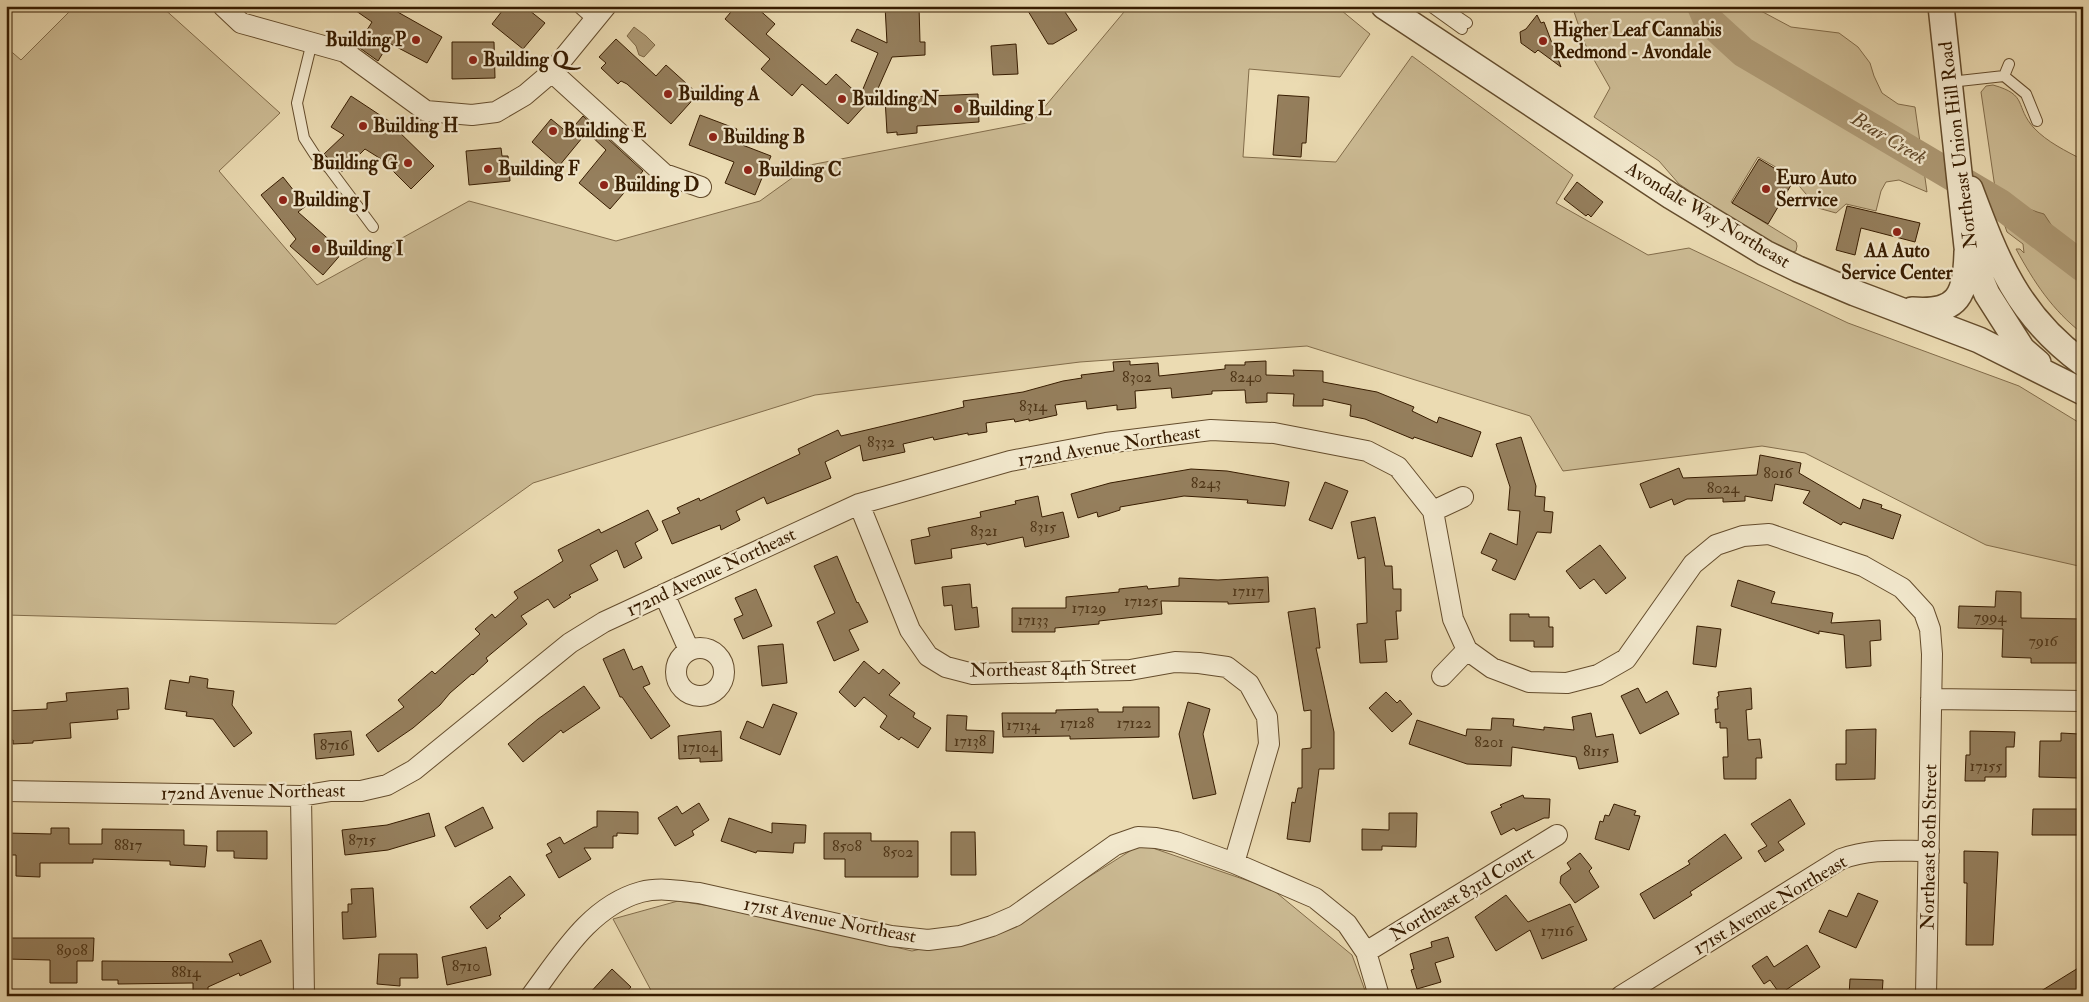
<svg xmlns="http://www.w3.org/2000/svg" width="2089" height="1002" font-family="'IM FELL Double Pica',serif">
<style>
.green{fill:#ccbb94;stroke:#826c4a}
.water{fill:#ae9a75;stroke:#7e6846}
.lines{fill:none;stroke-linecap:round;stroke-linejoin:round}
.shore{stroke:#725b3a;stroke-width:1}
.river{stroke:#ae9a75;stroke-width:30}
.building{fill:#957f5d;stroke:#371c00}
.service-casing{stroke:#644c2c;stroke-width:12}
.minor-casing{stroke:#644c2c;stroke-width:22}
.tertiary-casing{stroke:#644c2c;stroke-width:28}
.service{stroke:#f2e8cd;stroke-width:10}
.minor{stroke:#f2e8cd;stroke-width:20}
.tertiary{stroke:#f2e8cd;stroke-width:25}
.poi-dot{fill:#8f2418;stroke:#f2e8cd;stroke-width:2}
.labels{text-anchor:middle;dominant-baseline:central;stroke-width:4.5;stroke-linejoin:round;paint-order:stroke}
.number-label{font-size:16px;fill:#4e3517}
.poi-label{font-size:19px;font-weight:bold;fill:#371c00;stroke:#f2e8cd;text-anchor:start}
.street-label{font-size:19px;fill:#371c00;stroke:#f2e8cd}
.water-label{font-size:20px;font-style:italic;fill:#614829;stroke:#f2e8cd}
</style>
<rect width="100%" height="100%" fill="#ebdbb2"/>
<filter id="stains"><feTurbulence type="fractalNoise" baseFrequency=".004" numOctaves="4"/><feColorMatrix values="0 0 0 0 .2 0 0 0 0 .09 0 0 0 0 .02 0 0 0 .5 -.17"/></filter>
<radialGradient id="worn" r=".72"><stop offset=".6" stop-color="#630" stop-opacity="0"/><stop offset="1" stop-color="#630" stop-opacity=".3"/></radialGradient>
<path class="green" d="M75,6H161L280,113L219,171L317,285L469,201L616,241L760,201L810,165L1032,122L1129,6H1336L1370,34L1340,77L1249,69L1243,157L1336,162L1412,56L1573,175L1556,203L1648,255L1689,248L1848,323L2019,386L2083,425V567L1986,545L1805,453L1762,446L1563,471L1530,416L1307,346L1080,362L815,395L533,483L336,624L6,615V47L21,60Z
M1572,6H1756L1761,11L1791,27L1839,33L1858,47L1870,63L1874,76L1882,93L1898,104L1915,107L1927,192L1899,180L1886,182L1881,191L1876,211L1846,204L1836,213L1818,208L1794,180L1795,178L1758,157L1731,202L1796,242L1797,246L1796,251L1789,253L1766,241L1679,184L1659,161L1594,117L1610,88L1585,44Z
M1993,85C2029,95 2014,106 2034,128C2047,142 2066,151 2083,160V334C2052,310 2034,282 2016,249H2020L2024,253L2023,244L2007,232L1999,209L2019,226L2015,203L1995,188L1981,92L1986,86Z
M1141,844L1272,889L1352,955L1367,996H654L613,919L678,901L743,911L912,951L1005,930Z"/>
<path class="water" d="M634,27L646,36L655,45L644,57L639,55L636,46L627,36Z
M1995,188C2011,200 2025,209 2044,214L2054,229L2083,251V273L2032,238L1999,209Z"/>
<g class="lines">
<path class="shore" d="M2083,255C2066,253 2050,230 2041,218L2025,214L2009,205L2006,206L2007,209L2035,234L2083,267"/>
<path class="river" d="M1702,6L1708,20L1743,52L2000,204L2083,267"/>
</g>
<path class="building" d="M349,6H387L442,37L427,63L389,43L378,61L357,46L372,22Z
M506,6H524L545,23L523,49L492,24Z
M736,6H755L775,24L766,34L826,85L836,74L860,96L878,53L851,41L857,29L887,43L885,6H919L920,42H925V55L892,57L876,93L848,124L802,84L792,96L761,69L770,59L725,19Z
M1025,6H1061L1077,30L1053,44H1048Z
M1537,15L1541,23L1544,22L1561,67L1538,50L1535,53L1521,43L1520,32L1526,29Z
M616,39L656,76L666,65L698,94L671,124L627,84L621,81L618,84L601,68L606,63L599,57Z
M452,42H494L495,78L452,79Z
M1016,44L1018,74L993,75L991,46Z
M978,94L979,122L917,126V133L897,135V132L887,133L885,98Z
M1278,95L1309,97L1306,143H1302L1301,157L1273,155Z
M351,96L395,125L394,127L434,166L411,189L381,159L365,149L342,172L324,154L344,135L331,127Z
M700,115L737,129L732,141L771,156L755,195L725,183L734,162L689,145Z
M583,116L643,171L610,209L579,183L606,150L587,132L559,166L532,142L551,119L568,133Z
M501,148L502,156H508L510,181L469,185L466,151Z
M1759,159L1794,180L1768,224L1732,203Z
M283,177L306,206L298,212L343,252L323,275L290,246L296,239L261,195Z
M1577,182L1603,202L1591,217L1588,214L1586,216L1564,199Z
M1847,206L1920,223L1915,242L1861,228L1855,255L1836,250Z
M1130,361V365L1158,363L1159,376L1225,369V365H1245V362L1266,361V375L1294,376L1293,370L1323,371V382L1377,392L1414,407L1412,411L1437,423L1439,417L1481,432L1472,457L1414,437L1413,439L1365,419L1350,416L1351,405L1323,399V406H1293L1294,394L1267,393V402L1246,403L1245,390L1212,391V394L1172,398L1171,388L1135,391L1136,408L1117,410V405L1087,409L1086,401L1055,405L1057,415L1029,421V419L1015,422L1014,419L986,423L987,432L968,435V433L934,440L933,437L903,444L905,452L863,461L860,445L825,462L831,478L767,504L764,497L736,511L740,520L721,530L720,525L672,544L662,521L680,513L677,508L699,498L700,501L800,454L798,449L838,430L841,436L964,407L963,401L1023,392L1063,381L1082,378L1081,375L1114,371L1113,362Z
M1521,437L1536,486L1535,496L1545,497L1544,511L1553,512L1551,533L1537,532L1515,580L1492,570L1497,560L1481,553L1490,533L1517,545L1520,511L1508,510L1510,487L1496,444Z
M1760,455L1801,463L1799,473L1860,509L1863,499L1882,505L1881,508L1901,515L1893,539L1843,522L1841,525L1803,503L1810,491L1775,484L1772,501L1745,496V501L1723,502V498L1687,499L1674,505L1672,499L1650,508L1640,484L1679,468L1683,478L1757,475Z
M1191,469L1227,471L1289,482L1285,506L1247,503L1248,500L1184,496L1120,507V510L1098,517L1097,512L1078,518L1071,494L1110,483Z
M1325,482L1348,491L1332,529L1309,520Z
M1038,496L1042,517L1063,512L1069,537L1025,547L1023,537L987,545L986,543L951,549L952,558L915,564L911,540L930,536L928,528L981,517L980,512L1016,504L1015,501Z
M648,510L658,530L635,543L642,558L624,568L617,550L590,565L598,580L569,595L571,597L554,608L548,599L521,616L527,624L486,658L488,661L473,675L472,674L450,693L440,705L413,728L378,752L366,735L404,707L398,700L432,671L435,674L480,634L475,629L492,614L495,618L518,598L514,592L563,561L558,550L599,529L601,533Z
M1375,517L1385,566H1392L1393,589H1401V611H1396L1398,639L1385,640L1387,662L1360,663L1357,624L1367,623L1365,557L1358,559L1351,522Z
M1600,545L1626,578L1606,594L1594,579L1580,589L1566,571Z
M837,556L857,603L858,602L868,622L849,630L859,650L834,661L817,622L835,613L814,566Z
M1268,577L1269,602L1228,604V602L1161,601L1162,614L1099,621V624L1055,628V632H1012V608H1066V597L1119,592V589L1147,586L1148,589L1179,586V578L1218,580Z
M1738,580L1775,592L1771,603L1833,613L1831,623L1880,620L1881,640L1870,641L1871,666L1846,668L1844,635L1819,631V634L1731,606Z
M970,584L972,608L977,607L979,627L955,630L952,605L944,606L942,587Z
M756,589L772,626L743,639L734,619L743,615L735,598Z
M1996,591L2021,592V618L2083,619V663H2031V658L2002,657L2003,629L1958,628L1959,606L1995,607Z
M1315,608L1320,648H1316L1334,732V769H1319L1310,842L1287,839L1292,802L1295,803L1298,788H1302V749L1311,748V710L1304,711L1288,612Z
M1510,614H1529V617H1549V627H1553V647H1534V641H1510Z
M1697,626L1721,629L1716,667L1693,664Z
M783,644L787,683L762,686L758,646Z
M624,649L633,670L642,666L650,684L643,687L670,726L651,739L622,697H620L603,659Z
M864,661L879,674L883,669L900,683L889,695L915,713L913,717L931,728L918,748L901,737L899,740L880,727L887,716L864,697L855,707L839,692Z
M190,676L208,679L207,688L234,691L232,705L252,733L234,747L213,719L186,716L187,712L165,709L170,680L189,683Z
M584,686L600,708L563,733L561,730L523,762L508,744L538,719Z
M128,688L129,709L117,710L118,719L70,723L71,738L33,741V743L13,744V740L6,739V711L47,709V703L67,701L66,693Z
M1638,688L1646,703L1667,691L1679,714L1640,734L1621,696Z
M1751,688L1752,709L1746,710L1748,740L1760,739L1762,758H1756V779H1724L1723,757H1728L1727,728H1720V722L1716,723L1715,709H1718L1717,697L1719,696L1718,692Z
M1386,692L1397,703L1400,700L1412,714L1392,732L1369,708Z
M1188,702L1210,709L1203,734L1216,794L1193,799L1179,734Z
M773,704L797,713L780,755L740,738L747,721L763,728Z
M1123,707H1159V737L1070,739V736L1003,737L1002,713H1056V710L1098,709V712H1123Z
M1591,713L1596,737L1613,734L1618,762L1579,769L1576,757L1512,747L1511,766L1467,764L1409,744L1417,720L1466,736L1467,729L1491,730L1492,718L1514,719L1513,726L1544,730V727L1574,730L1572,717Z
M947,715L967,716L966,730L994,731L993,753L946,751Z
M1876,729L1875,779L1836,780V764H1846V730Z
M351,731L354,755L316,759L314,734Z
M721,731L722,761L700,762V758L679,759L678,736Z
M1970,731L2015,732L2014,747H2006V777H1985V781H1965L1966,755H1970Z
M2061,733L2079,734L2078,778L2039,777L2040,741H2061Z
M1523,795L1524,798L1550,799L1549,818H1544L1516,831L1514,828L1501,835L1491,812L1502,807L1500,805Z
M1790,799L1805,824L1778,842L1784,850L1765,862L1758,851L1767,846L1751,824Z
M699,803L709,820L692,831L694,835L675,846L658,818L677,806L682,814Z
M1614,804L1636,811L1634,815L1640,816L1629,850L1595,839L1600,821L1603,822L1605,815L1609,816Z
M483,807L493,828L455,847L445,827Z
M2033,809H2083V835H2032Z
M597,811L638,812V834L617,833V836H613V848H584L591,859L559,878L546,855L552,852L547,844L560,837L564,844L594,827H597Z
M429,813L435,836L388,850L345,855L342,830L387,825Z
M1389,813H1417L1416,847L1382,846V850H1362V829L1389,830Z
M729,818L772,833V823L806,825L805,843H794L793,853L757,851L756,853L721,841Z
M51,828H69V844H102V829L184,830V845L207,846L205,867L170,865V861L93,859V863H40V877L16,876V855H6V833L51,834Z
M217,831H267V859L234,858V851H217Z
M951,832H975L976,875H951Z
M824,833H871V841H918V877H845V859H824Z
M1725,834L1742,858L1690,892L1692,895L1654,919L1640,894L1690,864L1688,861Z
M1964,851L1998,852L1993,945H1966L1967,883H1964Z
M1580,853L1592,868L1589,871L1599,887L1575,903L1560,883L1561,876L1571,869L1567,863Z
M510,876L525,895L499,916L501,918L487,929L470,907Z
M373,888L376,937L343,939L342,912H348V904H352L351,889Z
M1858,893L1878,901L1856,948L1819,932L1829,910L1847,917Z
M1506,895L1528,922L1570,904L1587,940L1542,959L1530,930L1496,951L1475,917Z
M1448,937L1454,957L1435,963L1441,982L1417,989L1411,970L1414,969L1410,954L1432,947L1431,942Z
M6,938H94L93,961H77V983H50V960L6,959Z
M261,940L271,962L240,976L239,973L208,987V992H193V983L118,984V980H102V961L233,962L229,954Z
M1807,945L1820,967L1780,994L1770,980L1764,984L1752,966L1767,956L1774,967Z
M486,947L491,975L447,985L442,957Z
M379,954H417L418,978H400V986L377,984Z
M2083,965V996H2033Z
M612,969L631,987L623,996H587Z
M1850,979L1883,980L1882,996H1849Z"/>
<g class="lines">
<defs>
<path id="service" d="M577,6L594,21
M1430,6L1462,29
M1442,6L1467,23
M312,42L297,103L304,138L315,155L329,168L373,227
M2004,76L2009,64
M1950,82L2004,76L2026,94L2037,121"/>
<path id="minor" d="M223,6L241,23L345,52L426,111L472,115L496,112L525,95L552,72L664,174L701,187
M552,72L606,6
M859,504L910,630L928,656L946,667L973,674L1130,670L1175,662L1199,663L1227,667L1249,684L1267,717L1269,744L1234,863
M1433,511L1463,497
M664,594L689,650
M676 672a24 24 0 1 1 48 0a24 24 0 1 1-48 0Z
M1442,676L1467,650
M1931,699L2083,701
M6,791L301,796L331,791H361L387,785L414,770L570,643L604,622L859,504L1010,461L1106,443L1211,430L1274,433L1367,451L1398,467L1433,511L1453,619L1467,650L1492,668L1529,682L1567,683L1598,675L1626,659L1693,564L1716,545L1743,536L1769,534L1863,566L1902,588L1924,612L1930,629L1932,654L1926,996
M301,796L304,996
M1366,952L1557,835
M531,996C561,956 590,906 641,892C660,887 680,891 699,893L891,936L928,940L960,936L992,926L1015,916L1115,845L1138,837L1156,838L1176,842L1234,863L1315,898L1347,924L1366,952L1379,996
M1621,996L1841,859C1872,848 1896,851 1929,851"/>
<path id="tertiary" d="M1384,6L1671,196L1765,253L1798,269L1855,293L1979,340L2083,392
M1941,6L1967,247L1987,294L2022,349L2038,363
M1970,189C1997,261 2018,316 2083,363
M1912,310C1959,314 1966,294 1967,252"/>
</defs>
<use href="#service" class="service-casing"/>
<use href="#minor" class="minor-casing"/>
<use href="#tertiary" class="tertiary-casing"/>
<use href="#service" class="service"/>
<use href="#minor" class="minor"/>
<use href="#tertiary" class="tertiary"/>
</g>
<g class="poi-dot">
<circle cx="416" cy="40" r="5"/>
<circle cx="1543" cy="41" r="5"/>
<circle cx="473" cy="60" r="5"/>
<circle cx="668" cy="94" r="5"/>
<circle cx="842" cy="99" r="5"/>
<circle cx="958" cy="109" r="5"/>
<circle cx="363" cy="126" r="5"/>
<circle cx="553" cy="131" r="5"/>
<circle cx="713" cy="137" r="5"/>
<circle cx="408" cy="163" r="5"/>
<circle cx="488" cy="169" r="5"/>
<circle cx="748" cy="170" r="5"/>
<circle cx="604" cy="185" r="5"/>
<circle cx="1766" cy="189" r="5"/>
<circle cx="283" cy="200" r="5"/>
<circle cx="1897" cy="232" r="5"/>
<circle cx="316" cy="249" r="5"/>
</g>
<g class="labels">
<g class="number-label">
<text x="1137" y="377">8302</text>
<text x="1246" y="377">8240</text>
<text x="1033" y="406">8314</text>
<text x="881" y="442">8332</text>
<text x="1778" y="473">8016</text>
<text x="1206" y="483">8243</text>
<text x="1723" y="488">8024</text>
<text x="1043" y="527">8315</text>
<text x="984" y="531">8321</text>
<text x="1248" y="591">17117</text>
<text x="1141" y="601">17125</text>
<text x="1089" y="608">17129</text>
<text x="1990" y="617">7994</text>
<text x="1033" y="620">17133</text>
<text x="2043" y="641">7916</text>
<text x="1077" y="723">17128</text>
<text x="1134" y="723">17122</text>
<text x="1023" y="725">17134</text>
<text x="970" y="741">17138</text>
<text x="1489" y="742">8201</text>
<text x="334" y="745">8716</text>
<text x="700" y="747">17104</text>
<text x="1596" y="751">8115</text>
<text x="1986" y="766">17155</text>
<text x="362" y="840">8715</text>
<text x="128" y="845">8817</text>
<text x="847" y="846">8508</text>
<text x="898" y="852">8502</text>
<text x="1557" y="931">17116</text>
<text x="72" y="950">8908</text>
<text x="466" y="966">8710</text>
<text x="186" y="972">8814</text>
</g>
<g class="poi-label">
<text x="1553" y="30">Higher Leaf Cannabis<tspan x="1553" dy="22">Redmond - Avondale</tspan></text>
<text x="406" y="40" text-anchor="end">Building P</text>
<text x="483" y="60">Building Q</text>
<text x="678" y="94">Building A</text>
<text x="852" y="99">Building N</text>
<text x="968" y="109">Building L</text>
<text x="373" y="126">Building H</text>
<text x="563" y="131">Building E</text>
<text x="723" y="137">Building B</text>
<text x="398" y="163" text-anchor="end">Building G</text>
<text x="498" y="169">Building F</text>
<text x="758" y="170">Building C</text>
<text x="1776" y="178">Euro Auto<tspan x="1776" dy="22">Serrvice</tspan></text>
<text x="614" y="185">Building D</text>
<text x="293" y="200">Building J</text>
<text x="326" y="249">Building I</text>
<text x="1897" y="251" text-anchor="middle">AA Auto<tspan x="1897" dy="22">Service Center</tspan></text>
</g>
<g class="street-label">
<text transform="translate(1958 145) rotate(-97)">Northeast Union Hill Road</text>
<text transform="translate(1708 215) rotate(31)">Avondale Way Northeast</text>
<text transform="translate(1109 446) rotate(-9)">172nd Avenue Northeast</text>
<text transform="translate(711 572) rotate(-25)">172nd Avenue Northeast</text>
<text transform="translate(1053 669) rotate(-1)">Northeast 84th Street</text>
<text transform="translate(253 792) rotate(-1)">172nd Avenue Northeast</text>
<text transform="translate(1929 847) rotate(-89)">Northeast 80th Street</text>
<text transform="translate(1462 894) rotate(-31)">Northeast 83rd Court</text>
<text transform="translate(1770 905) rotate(-31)">171st Avenue Northeast</text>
<text transform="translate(830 920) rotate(11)">171st Avenue Northeast</text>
</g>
<g class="water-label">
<text transform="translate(1889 138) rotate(31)">Bear Creek</text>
</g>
</g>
<rect width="2089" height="1002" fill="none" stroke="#ebdbb2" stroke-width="25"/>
<rect x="8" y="8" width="2074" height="987" fill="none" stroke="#371c00" stroke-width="2.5"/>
<rect x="12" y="12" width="2064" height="977" fill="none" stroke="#371c00"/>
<rect width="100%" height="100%" filter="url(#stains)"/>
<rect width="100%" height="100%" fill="url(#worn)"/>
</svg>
